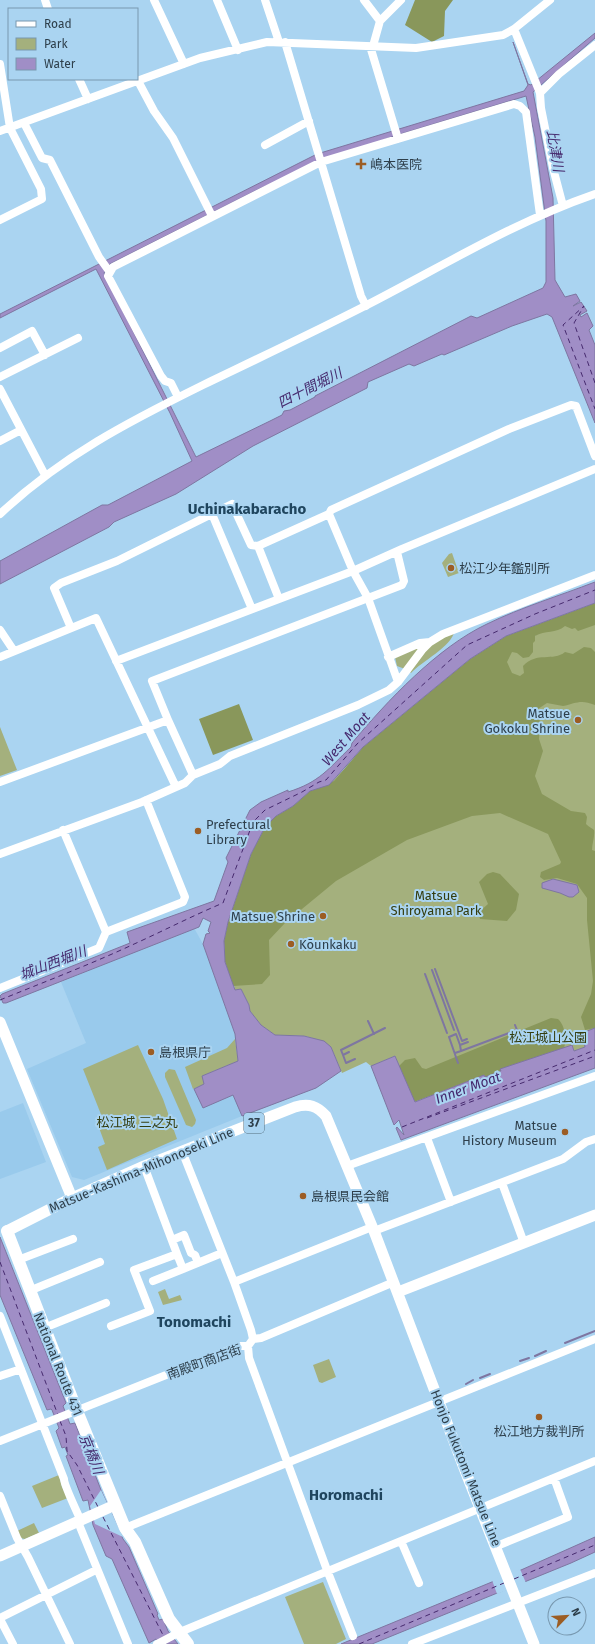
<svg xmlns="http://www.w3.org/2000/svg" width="595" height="1644" font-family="'Fira Sans','Noto Sans JP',sans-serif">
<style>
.built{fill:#99caec}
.green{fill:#a4b07d}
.forest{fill:#89975b}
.water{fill:#a08ec6;stroke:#7e76a1;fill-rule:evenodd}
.pier{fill:#aad4f1}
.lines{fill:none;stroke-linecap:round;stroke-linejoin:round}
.stream{stroke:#7e76a1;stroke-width:2}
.ferry{stroke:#462a6e;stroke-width:1;stroke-dasharray:5 4;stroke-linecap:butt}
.minor{stroke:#fff;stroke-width:8}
.major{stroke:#fff;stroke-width:11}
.highway{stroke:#fff;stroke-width:12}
.poi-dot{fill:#9c5d24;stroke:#aad4f1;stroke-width:1.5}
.labels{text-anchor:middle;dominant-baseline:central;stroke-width:4;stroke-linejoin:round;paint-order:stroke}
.shield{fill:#aad4f1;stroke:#536c7d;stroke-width:1}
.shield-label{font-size:12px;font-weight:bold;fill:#2e3f4b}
.poi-label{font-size:13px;fill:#2e3f4b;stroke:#aad4f1;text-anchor:start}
.park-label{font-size:13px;fill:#343d0f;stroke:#aad4f1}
.street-label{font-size:13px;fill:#2e3f4b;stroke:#aad4f1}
.water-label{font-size:14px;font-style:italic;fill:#462a6e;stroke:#aad4f1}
.quarter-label{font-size:15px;font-weight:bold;fill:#1f455e;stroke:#aad4f1}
</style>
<rect width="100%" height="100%" fill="#aad4f1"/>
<path class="built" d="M194,928L203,944L235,1034L238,1061L234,1095L242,1116L84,1180L72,1177L27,1069L86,1043L61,982Z
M23,1103L46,1162L0,1179V1112Z"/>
<path class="green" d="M452,553L459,573L448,577L442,563L449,554Z
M595,603V1028L582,1033L585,1047L574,1051L572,1046L501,1069L414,1102L395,1056L371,1066L366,1062L342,1073L331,1047L319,1040L305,1036L275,1035L261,1025L250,1011L249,1005L241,989L235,990L224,941L248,865L381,733L571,613Z
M454,632C452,646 421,662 411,673L410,672L430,645Z
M421,646L405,669L397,666L395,657Z
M0,727L17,770L0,776Z
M235,1039L238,1061L202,1076L205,1084L193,1089L185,1067L227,1048Z
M138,1045L163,1099L177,1139L107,1170L98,1147L105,1144L98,1125L104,1122L83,1069Z
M169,1069L175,1070L196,1120L195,1124L192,1127L186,1125L165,1077V1073Z
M165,1289L169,1299L180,1295L182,1300L163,1305L158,1292Z
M329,1359L336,1377L322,1383L319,1382L313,1365Z
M59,1475L62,1487L68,1498L42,1508L32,1486Z
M34,1523L39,1533L25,1539L20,1538L17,1531Z
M323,1582L346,1639L336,1644H304L285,1597Z"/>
<path class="forest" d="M415,0H453L445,11L444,36L432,42L405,25Z
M595,603V625L578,631L575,628L572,629L565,626C556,634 545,630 535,636V641L533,643V652L529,657L523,658L517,653L512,652L507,662L512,673L520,676L524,673L523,666C537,651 553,662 565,652L573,654L584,647L591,648L595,652V705C581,699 576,703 563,706L547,703L535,711L540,721L539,739L543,751L535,776L542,794L571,811L585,813L587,817L586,824C589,827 592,828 594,830C595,836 592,844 592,850L595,851V1028L585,1030L581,1017L591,994L593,981L587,920V898L577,884L557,878L544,880L540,877L541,872L560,864L561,862L548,834L500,813L472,816L407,840L336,881L285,923L269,940L270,975L262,984L233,986L225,962L224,941L228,922L251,854L265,827L276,816L293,806L310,791L334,781L363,747L470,659L506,636Z
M239,704L253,740L213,755L199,719Z
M493,872L500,874L519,894L516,910L507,921L480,919L478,913L488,904L479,882L487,874Z
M551,1018L558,1019C565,1025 567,1040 564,1048L501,1069V1071L485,1077L484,1075L414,1102L399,1066L405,1060L415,1058L422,1068L426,1069Z"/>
<path class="water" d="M595,33V38L533,92L553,198L555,280L565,297L576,294L580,301L573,306L581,302L587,311L580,315L581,317L587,313L593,326L589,330L595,345V423L552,317L547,314L512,326L444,355L442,354L414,366L409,364L368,382L367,388L253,446L176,494L114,522L109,527L0,584V561L102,505H108L192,461L170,413L96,269L0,318V314L317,154L524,91L528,85L513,42L528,84L531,85ZM526,96L535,137L546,221V282L543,288L477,318L471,316L315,396V397L290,410L284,411L282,415L270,421L196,457L104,273L110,264L261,188L394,136Z
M595,582V603L506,636L470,659L363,747L329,785L310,791L293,806L276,816L265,827L251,854L228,922L224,941L225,962L235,990L241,989L249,1005L250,1011L261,1025L275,1035L304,1036L324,1041L331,1047L341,1071L316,1088L242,1116L233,1095L203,1108L194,1089L204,1084L202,1076L238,1061L235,1034L203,944L206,934L210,933L208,931L211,922L203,918L199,927L6,1003H3L0,996L2,994L130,943L127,932L214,901L228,862L226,858L250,810L261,802L288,790V792C320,782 328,769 351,747L352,743C387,701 438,647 487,624C522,607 559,596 595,582Z
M553,879L577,885L579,892L573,897H569L560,893L542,888V883Z
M595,1028V1068L401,1140L396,1128L397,1127L404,1135L399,1120L394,1125L371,1066L395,1056L415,1102L484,1075L485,1077L501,1071L500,1069L572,1045L574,1051L585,1047L582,1033Z
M0,1237L66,1403L63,1406L70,1424L75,1423L101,1490L123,1539L129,1547L158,1614L157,1615L159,1620L163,1619L168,1631L178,1644H158L156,1639L149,1643L112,1559L106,1556L93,1525L88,1500L83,1501L66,1456L68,1455L65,1447L62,1448L56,1431L59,1428L52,1410L51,1409L47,1410L0,1295Z
M595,1537V1552L571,1563L372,1644H341L521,1570Z"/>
<path class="pier" d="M101,1490L123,1537L95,1524L90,1506Z
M520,1569L526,1583L497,1594L492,1580Z"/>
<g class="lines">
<path class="stream" d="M435,969L462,1041L467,1039
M432,970L454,1030
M425,974L447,1033
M368,1021L374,1034
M461,1051L517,1030L515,1025
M349,1052L343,1055L341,1050L385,1028
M455,1053L461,1051L460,1045
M343,1055L346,1063L355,1059
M458,1063L449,1037L456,1034L460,1045L468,1042
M565,1343L595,1331
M535,1356L546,1351
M520,1361L529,1358
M480,1378L490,1374
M466,1384L473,1380"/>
<path class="ferry" d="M595,383L574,323L584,306L563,325L595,409
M0,1000C44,982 89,965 132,945C163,931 192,916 223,903L253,822L265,810L302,792L319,782L326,780L357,744L467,645L535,614L595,590
M427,1118L595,1056
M402,1127L595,1050
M0,1262L58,1415
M60,1421L66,1436L67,1451L77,1465L98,1507
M103,1517L164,1637
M514,1579L595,1545
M359,1644L504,1583"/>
<path class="minor" d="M45,0L48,9
M154,0L184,64
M217,0L238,50
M265,0L279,42
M364,0L380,21L373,46
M380,21L401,0
M514,29L540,93L541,108L553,168L563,206
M285,42L361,296L366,306
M370,46L398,139
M0,64L10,128L41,189L42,199L0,220
M79,79L88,99
M138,81L154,111L173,138L212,216
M540,93L559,74L595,45
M24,123L42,158L50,160L99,257L109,271
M0,131L200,58L267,42L416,48L503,35L514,29L550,0
M265,145L309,121
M0,348L32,331L45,355
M0,377L78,338
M0,389L45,475
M178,397L171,383L165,381L161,376L108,276L113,267L321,162L514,104L520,106L526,112L540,215
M0,441L21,430
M0,514C62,456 128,422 203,385C257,359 312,333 365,306C441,267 514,222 595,194
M212,514L252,609
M329,514L353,571L368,598L398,682
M258,546L279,599
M71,628L54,588L61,583L117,561L232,504L251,545L258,546L329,514L331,510L509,429L571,405L576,406L595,456
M0,630L14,651
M0,657L96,618L176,787
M388,657L420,643L430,642
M116,661L353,571L402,549L595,469
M168,720L193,775
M0,782L168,720L152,681L402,585L404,581L397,552
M0,854L142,802L185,783L193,775L220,764L230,756L358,705L389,690L398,682L422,650L430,642L443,634L595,575
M106,932L183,902L185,897L146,800
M0,988L99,948L106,932L63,830
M427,1138L451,1202
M182,1151L234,1282L372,1227
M347,1166L595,1076
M502,1183L524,1243
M374,1231L563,1159L586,1142L595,1139
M172,1240L184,1235L191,1253L195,1255L198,1263
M177,1254L183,1269L222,1253
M18,1260L73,1239
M153,1281L183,1269
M234,1282L251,1330L253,1339
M29,1291L100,1262
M0,1316L64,1479C64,1485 77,1512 81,1521
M111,1326L150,1311L134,1270L177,1254L144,1166
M44,1328L106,1303
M248,1346L249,1358L327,1570L353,1636
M0,1376L21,1369
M0,1441L239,1346H248L253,1339L261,1338L394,1282
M0,1496L17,1538L28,1557L70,1644
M78,1522L128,1644
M125,1528L595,1339
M401,1541L419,1583
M497,1546L568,1517L554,1478
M0,1618L96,1570
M0,1619L13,1644
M157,1644L180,1632L595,1461
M412,1644L595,1573"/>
<path class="major" d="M0,1022L72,1198
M7,1231L72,1198L144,1166L295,1107C309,1103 317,1106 326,1116L374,1231L466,1473L534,1644
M398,1292L595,1215
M0,1556L115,1505"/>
<path class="highway" d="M7,1231L77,1411L125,1528L135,1542L169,1619L188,1644"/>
</g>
<g class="poi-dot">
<path d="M359 158h4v4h4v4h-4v4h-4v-4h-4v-4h4z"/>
<circle cx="451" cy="568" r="4"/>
<circle cx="578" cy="720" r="4"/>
<circle cx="198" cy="831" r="4"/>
<circle cx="323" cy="916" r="4"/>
<circle cx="291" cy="944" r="4"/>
<circle cx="151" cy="1052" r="4"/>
<circle cx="565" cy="1132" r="4"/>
<circle cx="303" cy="1196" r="4"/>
<circle cx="539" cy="1417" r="4"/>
</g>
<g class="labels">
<rect class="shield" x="244" y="1113" width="20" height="20" rx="3"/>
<g class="shield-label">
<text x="254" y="1123">37</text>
</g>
<g class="poi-label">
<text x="370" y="164">嶋本医院</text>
<text x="459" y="568">松江少年鑑別所</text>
<text x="570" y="713" text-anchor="end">Matsue<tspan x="570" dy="15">Gokoku Shrine</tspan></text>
<text x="206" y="824">Prefectural<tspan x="206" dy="15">Library</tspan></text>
<text x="315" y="916" text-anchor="end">Matsue Shrine</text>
<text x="299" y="944">Kōunkaku</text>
<text x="159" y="1052">島根県庁</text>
<text x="557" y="1125" text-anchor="end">Matsue<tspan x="557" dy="15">History Museum</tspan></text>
<text x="311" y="1196">島根県民会館</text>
<text x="539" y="1431" text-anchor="middle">松江地方裁判所</text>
</g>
<g class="park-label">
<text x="436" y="895">Matsue<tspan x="436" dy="15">Shiroyama Park</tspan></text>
<text x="548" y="1037">松江城山公園</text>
<text x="137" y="1122">松江城 三之丸</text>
</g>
<g class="street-label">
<text transform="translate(141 1170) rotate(-23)">Matsue-Kashima-Mihonoseki Line</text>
<text transform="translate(204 1362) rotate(-20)">南殿町商店街</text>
<text transform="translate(58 1364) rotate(68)">National Route 431</text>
<text transform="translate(466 1468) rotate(68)">Honjo Fukutomi Matsue Line</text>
</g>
<g class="water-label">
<text transform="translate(555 151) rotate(80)">比津川</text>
<text transform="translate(310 388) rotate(-27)">四十間堀川</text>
<text transform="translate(346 739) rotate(-49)">West Moat</text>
<text transform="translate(53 963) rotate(-21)">城山西堀川</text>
<text transform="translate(468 1088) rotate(-20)">Inner Moat</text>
<text transform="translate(91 1454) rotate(68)">京橋川</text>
</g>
<g class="quarter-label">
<text x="247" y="509">Uchinakabaracho</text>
<text x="194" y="1322">Tonomachi</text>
<text x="346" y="1495">Horomachi</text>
</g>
</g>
<rect x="8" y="8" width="130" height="72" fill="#aad4f1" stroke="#7898af"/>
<rect x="16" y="21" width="20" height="6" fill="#ffffff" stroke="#7898af"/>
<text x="44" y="28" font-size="12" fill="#2e3f4b">Road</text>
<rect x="16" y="38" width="20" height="12" fill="#a4b07d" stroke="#7898af"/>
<text x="44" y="48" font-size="12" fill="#2e3f4b">Park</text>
<rect x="16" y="58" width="20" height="12" fill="#a08ec6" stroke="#7898af"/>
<text x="44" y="68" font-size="12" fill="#2e3f4b">Water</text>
<g transform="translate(567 1616) rotate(65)"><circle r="19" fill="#aad4f1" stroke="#7898af"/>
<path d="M0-3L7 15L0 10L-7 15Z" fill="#9c5d24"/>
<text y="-6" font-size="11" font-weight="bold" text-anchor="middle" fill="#2e3f4b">N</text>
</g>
</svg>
